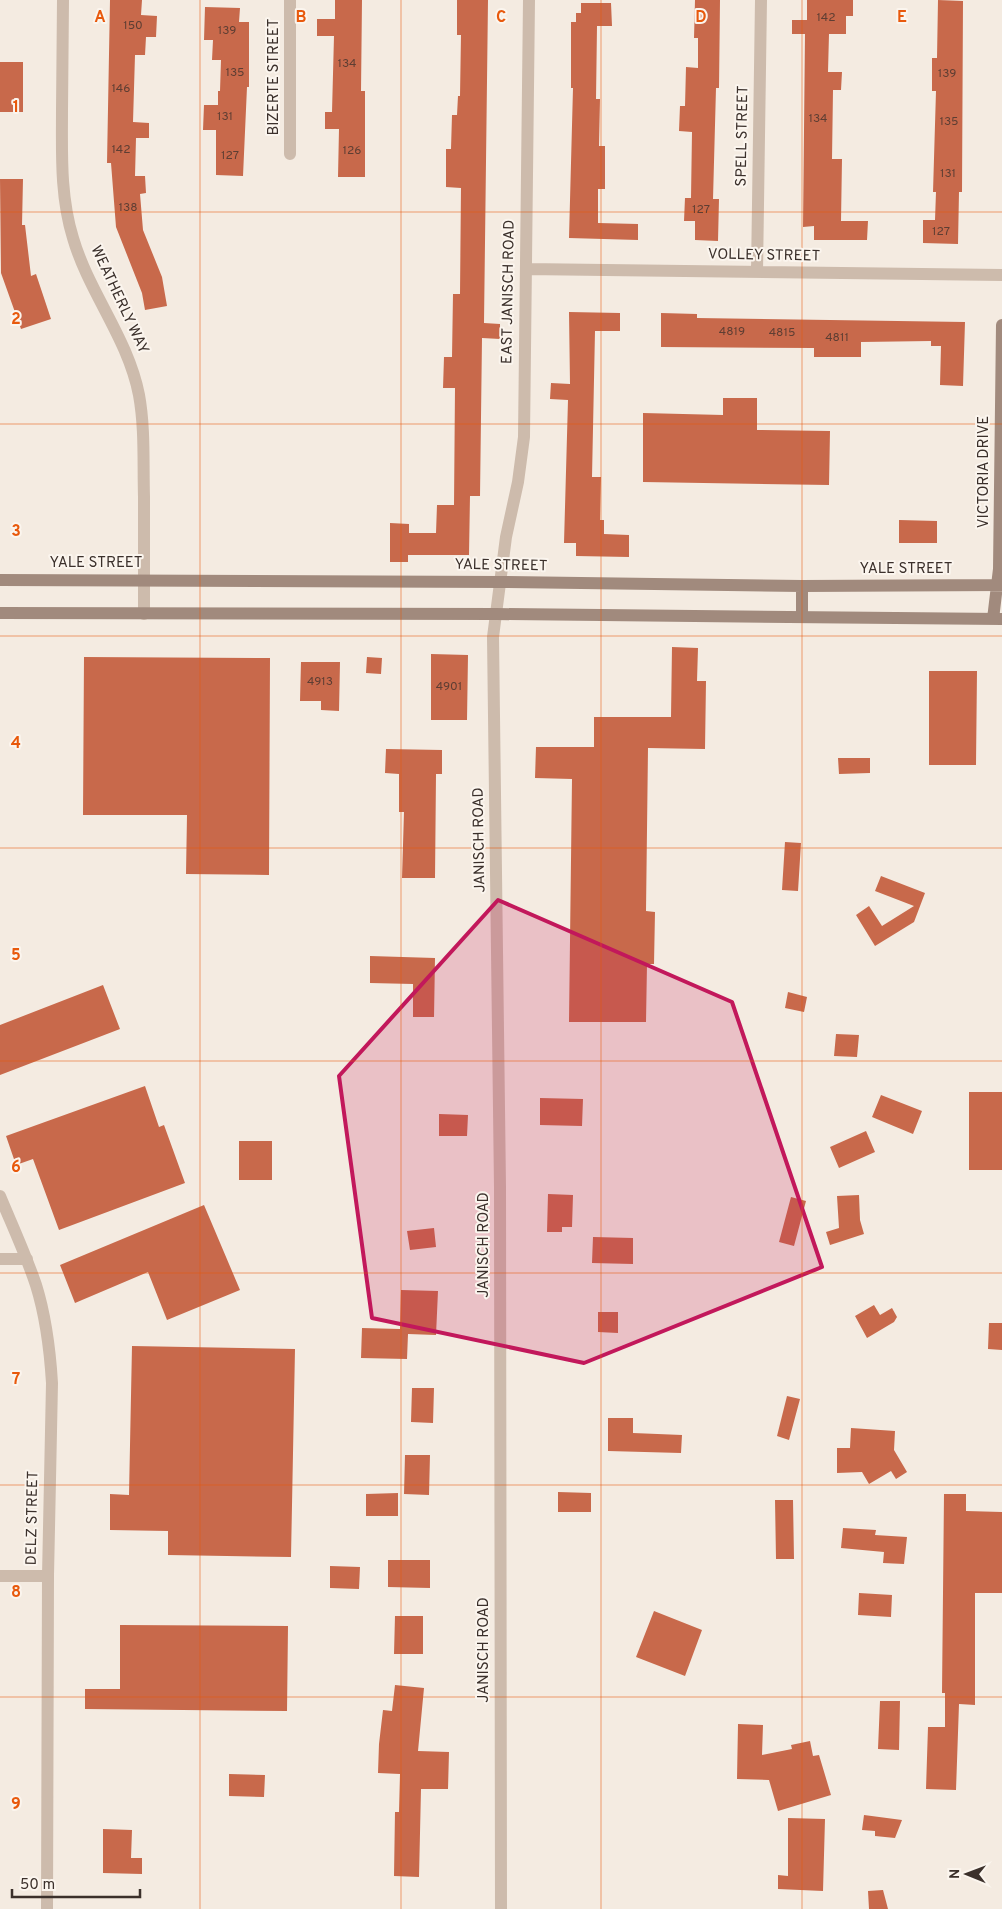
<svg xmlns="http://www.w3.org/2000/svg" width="1002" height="1909" font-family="Overpass,sans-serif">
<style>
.building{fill:#c8694b}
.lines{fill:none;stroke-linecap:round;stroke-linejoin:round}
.street{stroke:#cdbbac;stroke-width:12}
.secondary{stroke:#a18a7d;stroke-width:12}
.marked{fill:#c2185b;fill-opacity:0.2;stroke:#c2185b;stroke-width:4;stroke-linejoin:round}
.grid{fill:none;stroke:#e8590c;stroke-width:1;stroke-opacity:0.55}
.labels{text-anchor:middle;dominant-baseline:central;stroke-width:4;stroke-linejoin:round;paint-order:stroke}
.number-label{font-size:12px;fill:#5e3e33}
.street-label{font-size:15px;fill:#3b302b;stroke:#fbf5ee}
.grid-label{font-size:16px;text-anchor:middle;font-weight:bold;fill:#e8590c;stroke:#fbf5ee;stroke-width:4;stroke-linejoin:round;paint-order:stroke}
</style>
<rect width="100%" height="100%" fill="#f4ebe1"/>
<path class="building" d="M110,0H142L141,15L157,16L156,37H146L145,55H135L133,122L149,123V138H136L135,176H145L146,193L140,194L143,230L162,277L167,306L145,310L142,293L116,227L111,163H107Z
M335,0H362L361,91H365V177H338L339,129H325V112H332L334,36H317V19H335Z
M457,0H488L484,323L500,324V339L482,338L480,496H470L469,555H408V562H390V523L409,524V533H436L437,505H454L455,388H443L444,357H452L453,294H460L461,188L446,187V149H451L452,115H457L458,96H460L461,35H457Z
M695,0H720L719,88H716L713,199H719L718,241L695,240V221H684L685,198H691L692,132L679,131L680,106H685L686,67L698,68V38H694Z
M807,0H853V16H846V34H829L828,72H842L841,90H833L832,159H842L841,221H868L867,240H814V226L803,227L805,34H792V20H807Z
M938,0L963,1L962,192H959L958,244L923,243V220H935L936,192H933L936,91H932V58H937Z
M581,3H611L612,26H597L596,99H600L599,146H605V189H598V223L638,224V240L569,238L573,88H571V22H576V13H581Z
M205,7L240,8L239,22H249V87H247L243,176L216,175V130H203L204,105H218V91H220L221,60H212L213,40H204Z
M0,62H23V112H0Z
M0,179H23L22,225H25L31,276L36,274L51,319L21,329L1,273Z
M569,312L620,313V331H595L592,477H601L600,520H604V534L629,535V557L576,556V543H564L568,400L550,399L551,383L570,384Z
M661,313L697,314V318L965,322L963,386L940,385L941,346H931V341L861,342V357H814V348L661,347Z
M723,398H757V430L830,431L829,485L643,482V413L723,415Z
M899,520L937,521V543H899Z
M672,647L698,648L697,681H706L705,749L648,748L646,911L655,912L654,964H647L646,1022H569L572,779L535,778L536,747H594V717H671Z
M431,654L468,655L467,720H431Z
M84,657L270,658L269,875L186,874L187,815H83Z
M367,657L382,658L381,674L366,673Z
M301,662H340L339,711L321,710V701H300Z
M929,671H977L976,765H929Z
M386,749L442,750V774H436L435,878H402L404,812H399V774L385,773Z
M838,758H870V773L839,774Z
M785,842L801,843L798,891L782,890Z
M881,876L925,893L914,922L875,946L856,915L869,906L882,926L914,906L875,891Z
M370,956L435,958L434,1017H413V984L370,983Z
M103,985L120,1029L0,1075V1025Z
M788,992L807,997L804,1012L785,1008Z
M836,1034L859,1035L857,1057L834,1056Z
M145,1086L159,1127L164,1125L185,1183L59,1230L33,1159L16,1165L6,1136Z
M969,1092H1002V1170H969Z
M881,1095L922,1111L913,1134L872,1117Z
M540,1098L583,1099L582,1126L540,1125Z
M439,1114L468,1115L467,1136H439Z
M866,1131L875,1152L839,1168L830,1147Z
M239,1141H272V1180H239Z
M548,1194L573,1195L572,1227H562V1232H547Z
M859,1195L860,1220L864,1234L830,1245L826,1232L839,1228L837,1196Z
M791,1197L806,1201L794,1246L779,1242Z
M204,1205L240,1290L167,1320L148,1272L75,1303L60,1265Z
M434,1228L436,1247L410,1250L407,1231Z
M593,1237L633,1238V1264L592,1263Z
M401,1290L438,1291L436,1335L408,1334L407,1359L361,1358L362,1328L400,1329Z
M874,1305L880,1315L892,1308L897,1317L894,1322L867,1338L855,1316Z
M598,1312H618V1333L598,1332Z
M989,1323H1002V1350L988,1349Z
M132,1346L295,1349L291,1557L168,1555V1531L110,1530V1494L129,1495Z
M412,1388H434L433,1423L411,1422Z
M787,1396L800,1399L789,1440L777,1436Z
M608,1418H633V1433L682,1435L681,1453L608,1451Z
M851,1428L895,1431L894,1450L907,1472L896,1479L891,1471L869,1484L862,1472L837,1473V1448H850Z
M405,1455H430L429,1495L404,1494Z
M558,1492L591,1493V1512H558Z
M398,1493V1516H366V1494Z
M944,1494H966V1511L1002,1512V1593H975V1705L959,1704L956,1790L926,1789L928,1727H945V1693H942Z
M775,1500H793L794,1559H776Z
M843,1528L876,1530L875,1535L907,1537L904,1564L883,1563L884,1552L841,1548Z
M388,1560H430V1588L388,1587Z
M330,1566L360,1567L359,1589L330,1588Z
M859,1593L892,1595L891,1617L858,1615Z
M654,1611L702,1630L685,1676L636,1657Z
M395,1616H423V1654H394Z
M120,1625L288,1626L287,1711L85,1709V1689H120Z
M395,1685L424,1688L418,1751L449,1752L448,1789H421L419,1877L394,1876L395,1812H399L400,1774L378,1773L379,1744L383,1710L392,1711Z
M880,1701H900L899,1750L878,1749Z
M738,1724L763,1725L762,1755L792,1749L791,1745L810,1741L813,1756L819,1755L831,1795L778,1811L769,1780L737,1779Z
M229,1774L265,1775L264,1797L229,1796Z
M864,1815L902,1820L895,1838L875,1836V1831L862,1830Z
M788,1818L825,1819L823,1891L778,1889V1875L788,1876Z
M103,1829L132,1830L131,1858H142V1874L103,1873Z
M883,1890L888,1909H869L868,1891Z"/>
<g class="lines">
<path class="street" d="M63,0C63,37 62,73 62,110C62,153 60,196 73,238C89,293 128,338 139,395C145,428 143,462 144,497C144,536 144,575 144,614
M290,154V0
M526,269L1002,275
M757,272L761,0
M0,1196C12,1225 26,1255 36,1285C46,1317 50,1350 52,1383L48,1576L47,1909
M0,1259H27
M0,1576H48
M501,1909L500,1187L493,637L506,537L518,482L524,437L529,0"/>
<path class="secondary" d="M0,580L501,582L802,586L1002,585
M0,613L496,614L1002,619
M802,617V586
M993,619L999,569L1002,325"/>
</g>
<path class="marked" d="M498,900L732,1002L822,1267L584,1363L372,1318L339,1076Z"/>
<path class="grid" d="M200,0V1909M401,0V1909M601,0V1909M802,0V1909M0,212H1002M0,424H1002M0,636H1002M0,848H1002M0,1061H1002M0,1273H1002M0,1485H1002M0,1697H1002"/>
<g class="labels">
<g class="number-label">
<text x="826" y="18">142</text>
<text x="133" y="26">150</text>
<text x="227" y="31">139</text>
<text x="347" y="64">134</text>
<text x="235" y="73">135</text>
<text x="947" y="74">139</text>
<text x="121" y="89">146</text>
<text x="225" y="117">131</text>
<text x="818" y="119">134</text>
<text x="949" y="122">135</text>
<text x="121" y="150">142</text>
<text x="352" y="151">126</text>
<text x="230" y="156">127</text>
<text x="948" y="174">131</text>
<text x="128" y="208">138</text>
<text x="701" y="210">127</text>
<text x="941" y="232">127</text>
<text x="732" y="332">4819</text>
<text x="782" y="333">4815</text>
<text x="837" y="338">4811</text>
<text x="320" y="682">4913</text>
<text x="449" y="687">4901</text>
</g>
<g class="street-label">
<text transform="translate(274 77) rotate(-90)">BIZERTE STREET</text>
<text transform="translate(743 136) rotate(-89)">SPELL STREET</text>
<text transform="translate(764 256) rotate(1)">VOLLEY STREET</text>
<text transform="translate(509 292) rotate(-89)">EAST JANISCH ROAD</text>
<text transform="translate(119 300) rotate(65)">WEATHERLY WAY</text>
<text transform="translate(984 472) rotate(-90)">VICTORIA DRIVE</text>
<text x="96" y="563">YALE STREET</text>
<text transform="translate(501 566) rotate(1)">YALE STREET</text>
<text x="906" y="569">YALE STREET</text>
<text transform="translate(480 840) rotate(-91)">JANISCH ROAD</text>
<text transform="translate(484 1245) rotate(-90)">JANISCH ROAD</text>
<text transform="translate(33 1518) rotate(-89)">DELZ STREET</text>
<text transform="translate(484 1650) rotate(-90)">JANISCH ROAD</text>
</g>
</g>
<g class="grid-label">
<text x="100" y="22">A</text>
<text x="301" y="22">B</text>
<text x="501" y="22">C</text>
<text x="701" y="22">D</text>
<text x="902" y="22">E</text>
<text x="16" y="112">1</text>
<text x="16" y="324">2</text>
<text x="16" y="536">3</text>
<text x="16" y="748">4</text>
<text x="16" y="960">5</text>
<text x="16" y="1172">6</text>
<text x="16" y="1384">7</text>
<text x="16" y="1597">8</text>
<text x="16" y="1809">9</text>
</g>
<g transform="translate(967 1874) rotate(271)" stroke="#fbf5ee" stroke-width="4" paint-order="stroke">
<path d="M0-4L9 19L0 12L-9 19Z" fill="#3b302b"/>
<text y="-8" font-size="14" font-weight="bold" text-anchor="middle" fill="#3b302b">N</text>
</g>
<path d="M12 1889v8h128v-8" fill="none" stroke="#3b302b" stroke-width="2.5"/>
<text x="20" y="1889" font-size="15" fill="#3b302b" stroke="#fbf5ee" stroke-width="4" paint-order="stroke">50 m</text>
</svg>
